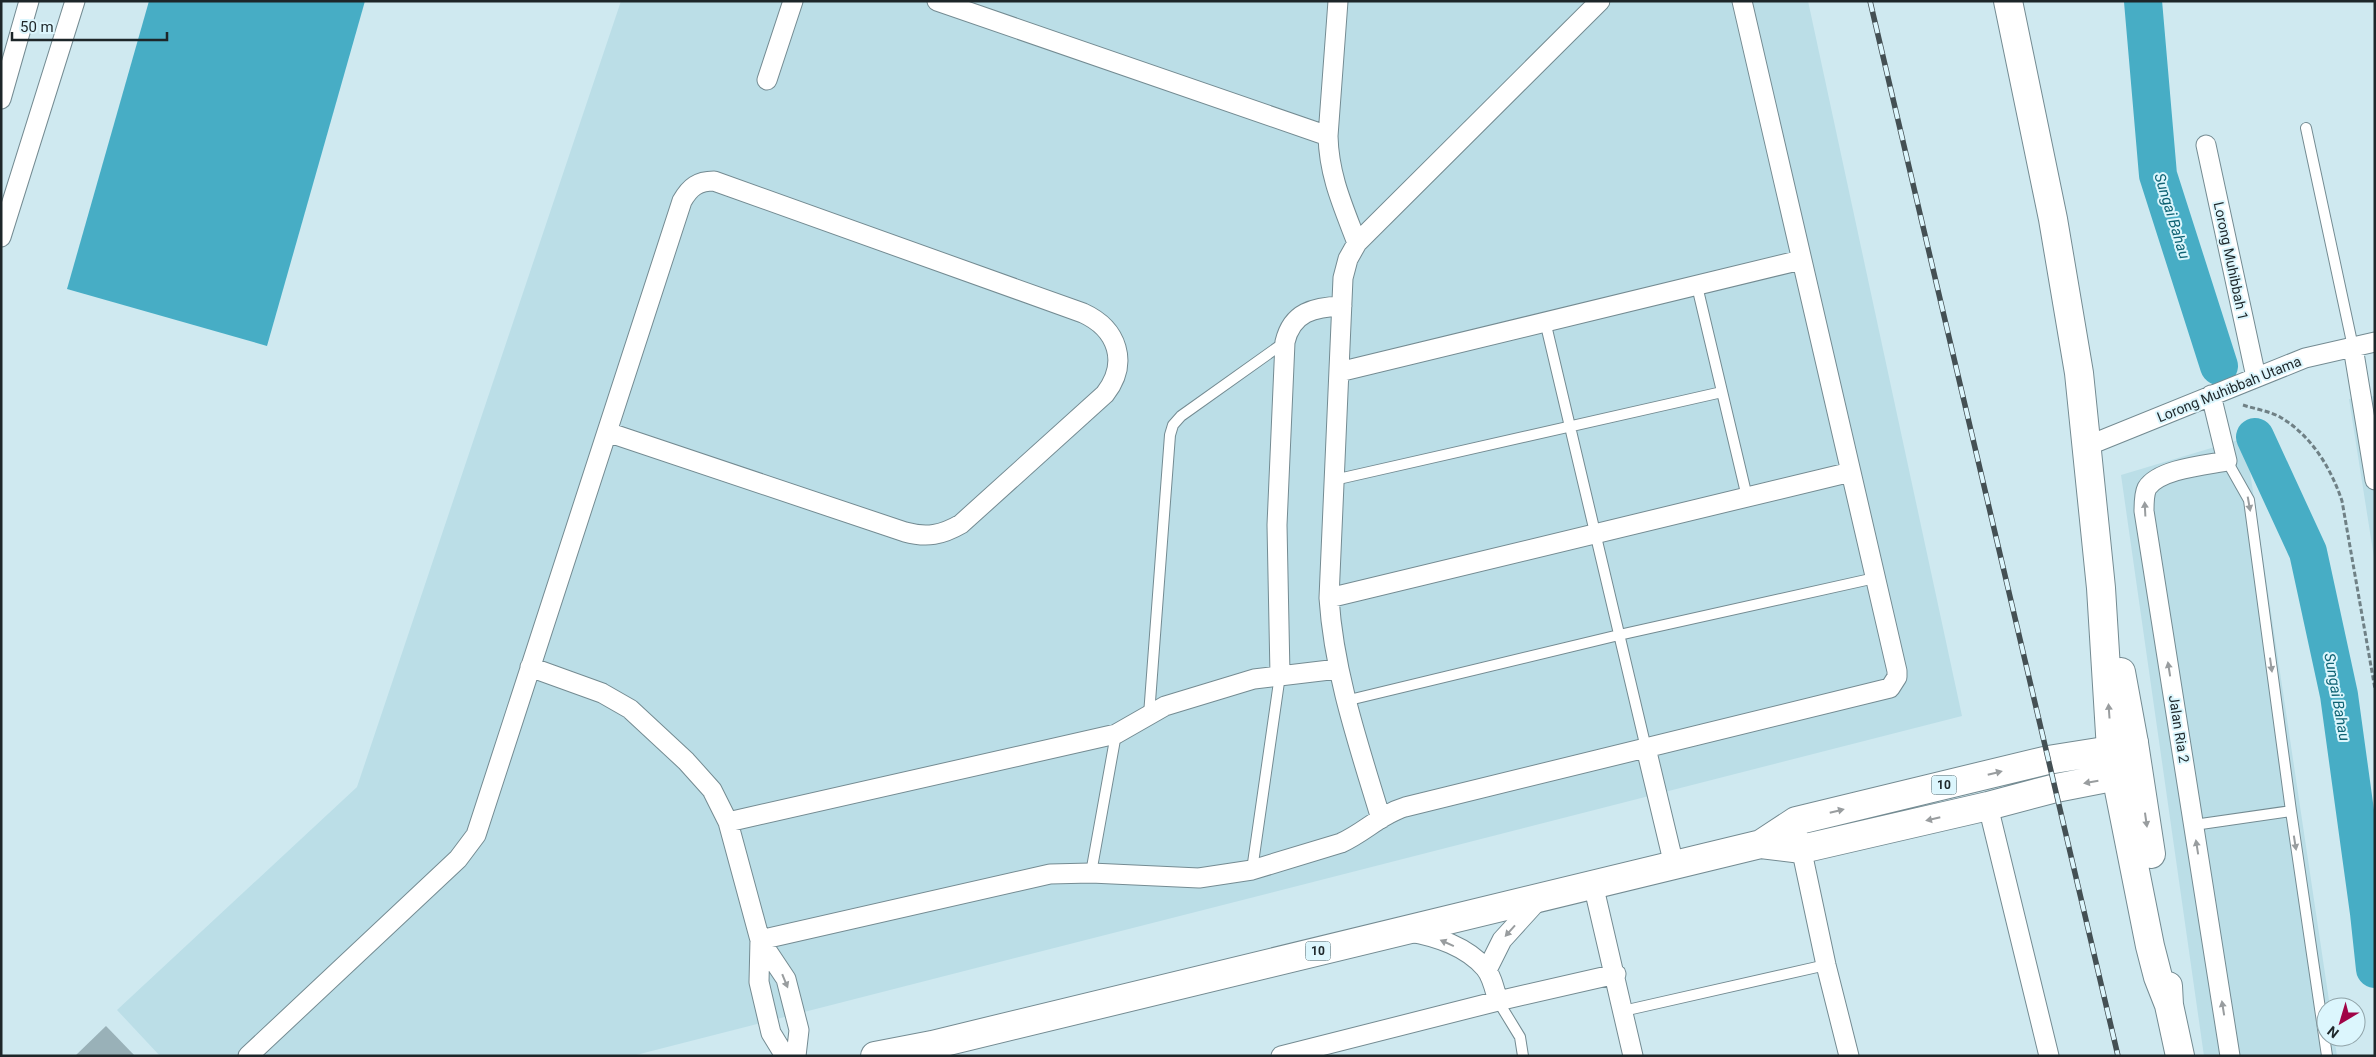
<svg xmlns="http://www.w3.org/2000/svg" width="2376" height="1057" font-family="Roboto,sans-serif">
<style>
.built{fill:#bbdee7}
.water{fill:#47adc5}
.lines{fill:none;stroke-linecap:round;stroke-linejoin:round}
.river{stroke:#47adc5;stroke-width:38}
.building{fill:#99b1b8}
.service-casing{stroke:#748b92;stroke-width:12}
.minor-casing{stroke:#748b92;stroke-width:21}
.secondary-casing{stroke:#748b92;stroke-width:30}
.primary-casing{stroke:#748b92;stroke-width:30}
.path{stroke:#6f8085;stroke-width:3;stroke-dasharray:5 2.5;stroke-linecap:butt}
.service{stroke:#fff;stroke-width:10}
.minor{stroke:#fff;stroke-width:19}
.secondary{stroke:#fff;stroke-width:28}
.primary{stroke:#fff;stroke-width:28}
.rail-casing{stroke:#445054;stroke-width:5.5}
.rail{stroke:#dcf6fd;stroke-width:4;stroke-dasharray:11;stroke-linecap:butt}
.oneway{fill:#999d9f}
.labels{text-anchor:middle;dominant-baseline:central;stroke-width:4;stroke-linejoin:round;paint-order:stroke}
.shield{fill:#dcf6fd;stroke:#566469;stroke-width:1}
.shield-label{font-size:12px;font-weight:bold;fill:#1d2629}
.street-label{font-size:14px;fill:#1d2629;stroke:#dcf6fd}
.water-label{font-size:15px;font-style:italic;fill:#0e6273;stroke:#dcf6fd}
</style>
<rect width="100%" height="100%" fill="#cfe9f0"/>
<path class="built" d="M621,1H1808L1962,716L632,1056H160L117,1010L357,787Z
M2375,396V564L2349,399Z
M2245,438L2330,1007H2326V1037H2334L2337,1056H2204L2121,475Z"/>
<path class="water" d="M149,1H365L267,346L67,289Z"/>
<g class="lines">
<path class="river" d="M2143,1L2158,175L2219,366
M2255,437L2308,552L2339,695L2369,913L2375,969"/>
</g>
<path class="building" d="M106,1026L135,1056H75Z"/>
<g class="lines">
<defs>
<path id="service" d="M2306,128L2353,347
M1697,286L1747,497
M1545,321L1646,748
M2227,461L2249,500L2291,811L2327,1056
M1334,480L1722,392
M1345,701L1619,635L1875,578
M1149,715L1170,435L1173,425L1181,416L1285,342
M2194,825L2291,811
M1252,870L1280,675
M1091,873L1116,734
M1498,1001L1520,1037L1523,1056
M1623,1011L1826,965"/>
<path id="minor" d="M937,1L1328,136
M1338,1L1328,136C1329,176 1343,206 1357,243
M767,80L793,1
M1,99L29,1
M2206,145L2256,377
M1,237L75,1
M2353,347L2375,480
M1339,372L1801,260
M2211,395L2227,461C2206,465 2159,469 2147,488C2144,494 2144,504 2144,511L2230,1056
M2087,446L2305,358L2375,342
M1329,598L1851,472
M530,667L602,693L630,709L686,761L712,790L728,822L760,940L759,982L771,1033L785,1056
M1280,675L1277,525L1285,342C1292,312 1314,307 1342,306
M1646,748L1674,865
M1988,806L2049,1056
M1381,819C1359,746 1334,674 1329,598L1343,278L1348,259L1357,243L1600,1
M728,822L1116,734L1165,706L1254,679L1338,669
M1799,838L1826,965L1849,1056
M1593,884L1633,1056
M1409,932C1436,936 1467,947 1485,968C1492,976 1495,991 1498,1001
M760,940L1050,874L1091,873L1199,878L1252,870L1341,843C1364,833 1381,814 1405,807L1890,688L1897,677V671L1742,1
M760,940L786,979L799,1030L796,1056
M1487,970L1502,940L1541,897
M248,1056L458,859L476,835L682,201C690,187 698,181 714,181L1083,313C1118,329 1129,363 1105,394L961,524C942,535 927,538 905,532L607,432
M1281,1056L1498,1001L1616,974"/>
<path id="secondary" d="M2008,1L2053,219L2079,373L2101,588L2111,750L2150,946L2158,977L2169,1005
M2121,672L2134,743L2151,854
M2168,986L2169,1005L2180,1056"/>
<path id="primary" d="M1761,844L1802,849L1988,806L2056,788L2138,772
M875,1056L932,1045L1761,844L1796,821L2048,760L2111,750L2134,743"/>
</defs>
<use href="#service" class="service-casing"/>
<use href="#minor" class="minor-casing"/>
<use href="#secondary" class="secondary-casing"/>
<use href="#primary" class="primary-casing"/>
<path class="path" d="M2243,405C2255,409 2269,411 2280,417C2311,435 2331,468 2342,501L2375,689"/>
<use href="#service" class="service"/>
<use href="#minor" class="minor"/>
<use href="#secondary" class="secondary"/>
<use href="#primary" class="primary"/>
<defs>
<path id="rail" d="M1870,1L2118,1056"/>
</defs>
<use href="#rail" class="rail-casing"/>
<use href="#rail" class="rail"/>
</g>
<defs><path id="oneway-solid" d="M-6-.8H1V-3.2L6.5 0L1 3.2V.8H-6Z" transform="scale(1.25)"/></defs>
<g class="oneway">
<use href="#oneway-solid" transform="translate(2249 504) rotate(80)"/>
<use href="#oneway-solid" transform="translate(2145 509) rotate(-93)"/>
<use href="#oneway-solid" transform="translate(2271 665) rotate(82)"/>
<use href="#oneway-solid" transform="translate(2169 669) rotate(-99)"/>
<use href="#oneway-solid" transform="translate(2109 711) rotate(-94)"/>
<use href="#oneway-solid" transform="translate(1995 773) rotate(-14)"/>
<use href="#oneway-solid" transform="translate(2091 782) rotate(170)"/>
<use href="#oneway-solid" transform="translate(1837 811) rotate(-14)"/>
<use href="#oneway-solid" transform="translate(1933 819) rotate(167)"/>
<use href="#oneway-solid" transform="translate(2146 820) rotate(82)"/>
<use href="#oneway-solid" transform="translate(2295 843) rotate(81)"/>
<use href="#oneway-solid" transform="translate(2197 847) rotate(-99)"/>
<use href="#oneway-solid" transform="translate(1510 931) rotate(132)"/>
<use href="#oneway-solid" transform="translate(1447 943) rotate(-156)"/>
<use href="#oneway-solid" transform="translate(785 981) rotate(68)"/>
<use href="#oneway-solid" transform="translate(2223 1008) rotate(-99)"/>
</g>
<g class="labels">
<g class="shield">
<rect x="1931.5" y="775.5" width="25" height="19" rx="4"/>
<rect x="1305.5" y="941.5" width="25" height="19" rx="4"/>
</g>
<g class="shield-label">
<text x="1944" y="785">10</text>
<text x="1318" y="951">10</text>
</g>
<g class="street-label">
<text transform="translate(2231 261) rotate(78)">Lorong Muhibbah 1</text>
<text transform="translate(2229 389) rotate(-22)">Lorong Muhibbah Utama</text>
<text transform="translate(2179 729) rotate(81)">Jalan Ria 2</text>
</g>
<g class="water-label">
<text transform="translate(2172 216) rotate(73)">Sungai Bahau</text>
<text transform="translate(2337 697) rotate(80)">Sungai Bahau</text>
</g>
</g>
<rect width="2376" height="1057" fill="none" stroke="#1d2629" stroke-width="5"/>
<g transform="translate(2341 1022) rotate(218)"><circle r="24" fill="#dcf6fd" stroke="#90a3a8"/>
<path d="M0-4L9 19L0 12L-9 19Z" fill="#a00447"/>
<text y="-8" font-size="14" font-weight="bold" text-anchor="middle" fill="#1d2629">N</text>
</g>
<path d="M12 32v8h155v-8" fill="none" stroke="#1d2629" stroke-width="2.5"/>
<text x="20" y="32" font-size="15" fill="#1d2629" stroke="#dcf6fd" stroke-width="4" paint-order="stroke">50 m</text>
</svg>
